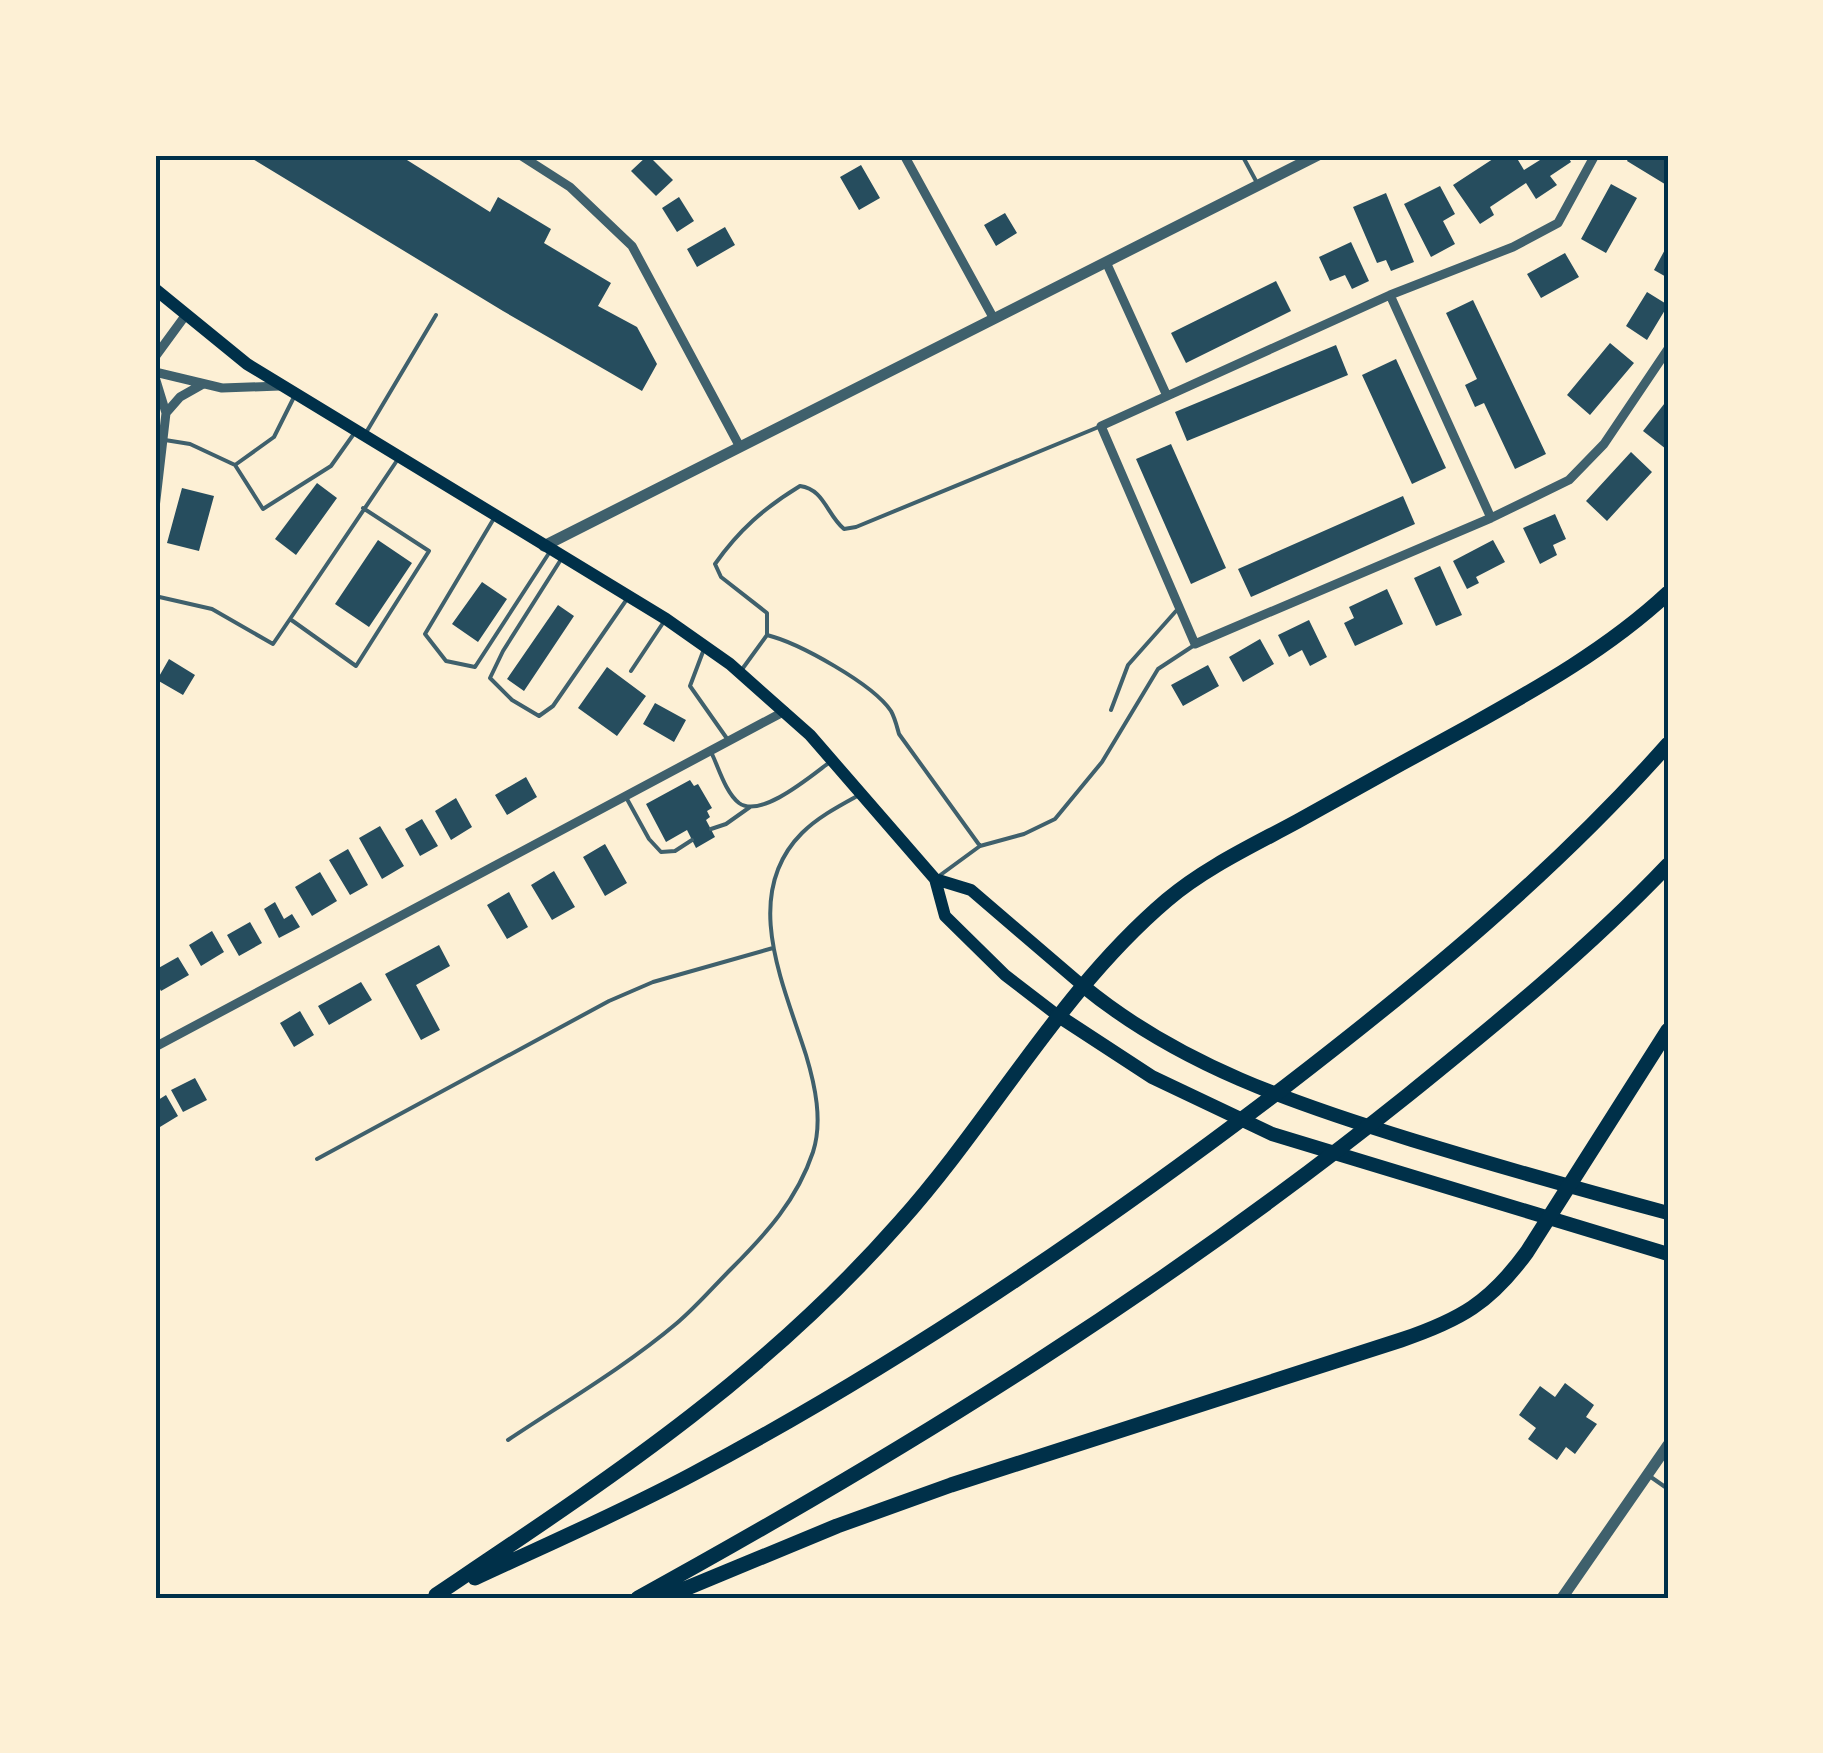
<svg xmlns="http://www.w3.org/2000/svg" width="1823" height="1753" font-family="'PT Sans Narrow',sans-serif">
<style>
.building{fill:#264d5e}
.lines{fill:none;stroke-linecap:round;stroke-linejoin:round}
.service{stroke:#3f606c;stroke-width:4}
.minor{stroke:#3f606c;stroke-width:9}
.tertiary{stroke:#3f606c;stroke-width:11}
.secondary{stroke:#003049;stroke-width:12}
.primary{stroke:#003049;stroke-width:14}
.motorway{stroke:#003049;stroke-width:15}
.neatline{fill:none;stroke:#003049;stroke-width:4}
</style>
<rect width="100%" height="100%" fill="#fdf0d5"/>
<path class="building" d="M246,155H399L490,212L498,197L551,229L544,243L611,283L598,306L637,327L657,364L642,391L503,311Z
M648,155L673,180L656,196L631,171Z
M1499,155H1515L1524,170L1540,160L1537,155H1567L1571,162L1550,176L1557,185L1536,199L1526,183L1490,207L1494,215L1480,224L1453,185Z
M1630,155H1668V186L1627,161Z
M861,165L880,198L859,210L840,177Z
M1611,184L1637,198L1606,253L1581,239Z
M1440,186L1455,214L1443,221L1455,244L1431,257L1404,204Z
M1386,193L1414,262L1391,271L1386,260L1377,263L1353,207Z
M679,197L694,221L677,232L662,208Z
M1005,213L1017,233L996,246L984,225Z
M725,227L735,245L697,267L687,249Z
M1351,242L1369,281L1352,289L1345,275L1330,281L1319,257Z
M1668,244V278L1654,270Z
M1565,253L1579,277L1541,298L1527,274Z
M1276,281L1291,311L1186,363L1171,333Z
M1647,292L1668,305L1647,340L1626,326Z
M1473,300L1546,454L1515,469L1484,403L1475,407L1465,385L1477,379L1446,313Z
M1610,343L1634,363L1590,415L1567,395Z
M1336,345L1348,375L1187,441L1175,412Z
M1396,359L1446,468L1412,484L1362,375Z
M1668,399V446L1666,449L1643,431Z
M1171,444L1226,568L1191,584L1136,459Z
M1631,452L1652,472L1607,521L1586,501Z
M317,483L337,498L296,555L275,539Z
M182,488L214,496L199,551L167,543Z
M1403,496L1415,524L1251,597L1238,569Z
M1555,514L1566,539L1553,545L1557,555L1540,564L1523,528Z
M378,540L412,563L369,627L335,604Z
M1493,540L1505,562L1476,577L1479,583L1467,589L1453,561Z
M1440,566L1462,615L1436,626L1414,578Z
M482,582L507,599L478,642L452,624Z
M1387,589L1403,624L1355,646L1344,623L1354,618L1349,607Z
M558,605L574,616L524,691L507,679Z
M1309,620L1327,657L1310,666L1302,650L1289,657L1278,635Z
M1260,639L1274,664L1243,682L1229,657Z
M169,659L195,675L183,695L157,680Z
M1208,665L1219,686L1183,706L1171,685Z
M607,667L646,696L617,736L578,708Z
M655,703L686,720L674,742L643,724Z
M526,777L537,797L507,815L495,795Z
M690,780L694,786L698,784L712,808L707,811L710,817L706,820L715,837L696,848L687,830L666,842L646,804Z
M456,798L472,827L451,840L435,811Z
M422,819L438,846L420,856L405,829Z
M380,826L404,866L382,879L359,838Z
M605,844L627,883L605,896L583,857Z
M348,849L368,885L350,895L329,860Z
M554,871L575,907L552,920L531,885Z
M320,872L337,901L312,916L295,887Z
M509,892L528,927L507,939L487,905Z
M275,902L284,919L292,914L300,927L279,938L264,909Z
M250,922L262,943L239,956L227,935Z
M212,931L224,952L201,966L189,945Z
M439,945L450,966L416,985L440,1030L421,1040L385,974Z
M178,957L189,975L161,991L155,980V970Z
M361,982L372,1000L329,1025L318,1006Z
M300,1011L314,1035L294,1047L280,1023Z
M195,1078L207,1100L183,1112L171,1090Z
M166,1095L178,1116L155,1130V1102Z
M1565,1383L1594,1405L1586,1417L1597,1424L1575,1454L1566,1447L1557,1460L1528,1439L1536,1428L1519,1415L1540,1386L1555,1397Z"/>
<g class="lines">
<path class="service" d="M1242,155L1256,181
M295,395L274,437L235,465L263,509L331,466L353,435
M367,431L436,315
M165,440L190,444L235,465
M363,508L429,551L356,666L290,619L396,462
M493,520L425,634L446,661L475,667L551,550
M560,561L503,651L490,678L512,700L539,716L553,706L627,599
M155,596L212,609L273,644L290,619
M767,635C799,643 873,684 891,711C895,718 897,727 899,734L980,846
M704,649L690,686L728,740
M743,668L767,635V613L721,577L715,564C739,530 764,508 800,486C824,489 827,515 844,529L856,527L1101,426
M631,671L663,623
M1111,710L1128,665L1176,611
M712,754C719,769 726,793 739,803C761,819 811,776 830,762
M627,799L649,839L661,852L675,851L692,840
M711,829L726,824L750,807
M939,876L980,846L1024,834L1055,819L1102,762L1158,669L1193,646
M317,1159L609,1001L653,982L773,948
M508,1440C565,1402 625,1367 677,1323C696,1307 713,1287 731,1269C766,1234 797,1200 813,1152C823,1121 815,1085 806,1055C784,985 740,895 802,833C818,817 839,806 859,795
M1648,1475L1668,1489"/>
<path class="minor" d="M520,155L570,187L632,246L740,447
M904,155L994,319
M1595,155L1558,223L1513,247L1390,295L1101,426L1195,644L1491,518L1569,480L1604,444L1668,349
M1106,262L1167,396
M1390,295L1491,518
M155,357L185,316
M155,372L222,388L280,386
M155,377L166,413L155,508
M166,413L180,397L203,384
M155,1047L785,711"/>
<path class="tertiary" d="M544,546L1318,155
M1562,1598L1668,1445"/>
<path class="secondary" d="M155,289L247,364L666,619L730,664L810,735L935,879L945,916L1005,975L1057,1015
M935,879L971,890L1083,986"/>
<path class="primary" d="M1083,986C1179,1065 1295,1104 1412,1140C1497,1166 1582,1190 1668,1213
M1057,1015L1152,1077L1272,1134L1668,1254"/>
<path class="motorway" d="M475,1578C548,1544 622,1512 693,1474C902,1363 1098,1229 1286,1086C1421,982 1555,872 1668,744
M436,1595C607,1480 762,1379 900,1222C993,1118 1060,991 1167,900C1206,867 1254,845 1298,821C1355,789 1411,758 1468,727C1538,688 1609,648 1668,593
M638,1598C912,1447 1163,1291 1408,1095C1497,1023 1588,949 1668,865
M663,1598L837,1526L951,1485L1401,1340C1460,1320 1490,1303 1527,1252L1668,1030"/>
</g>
<rect width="1823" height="1753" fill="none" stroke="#fdf0d5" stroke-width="315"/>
<rect x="158" y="158" width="1508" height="1438" class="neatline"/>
</svg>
